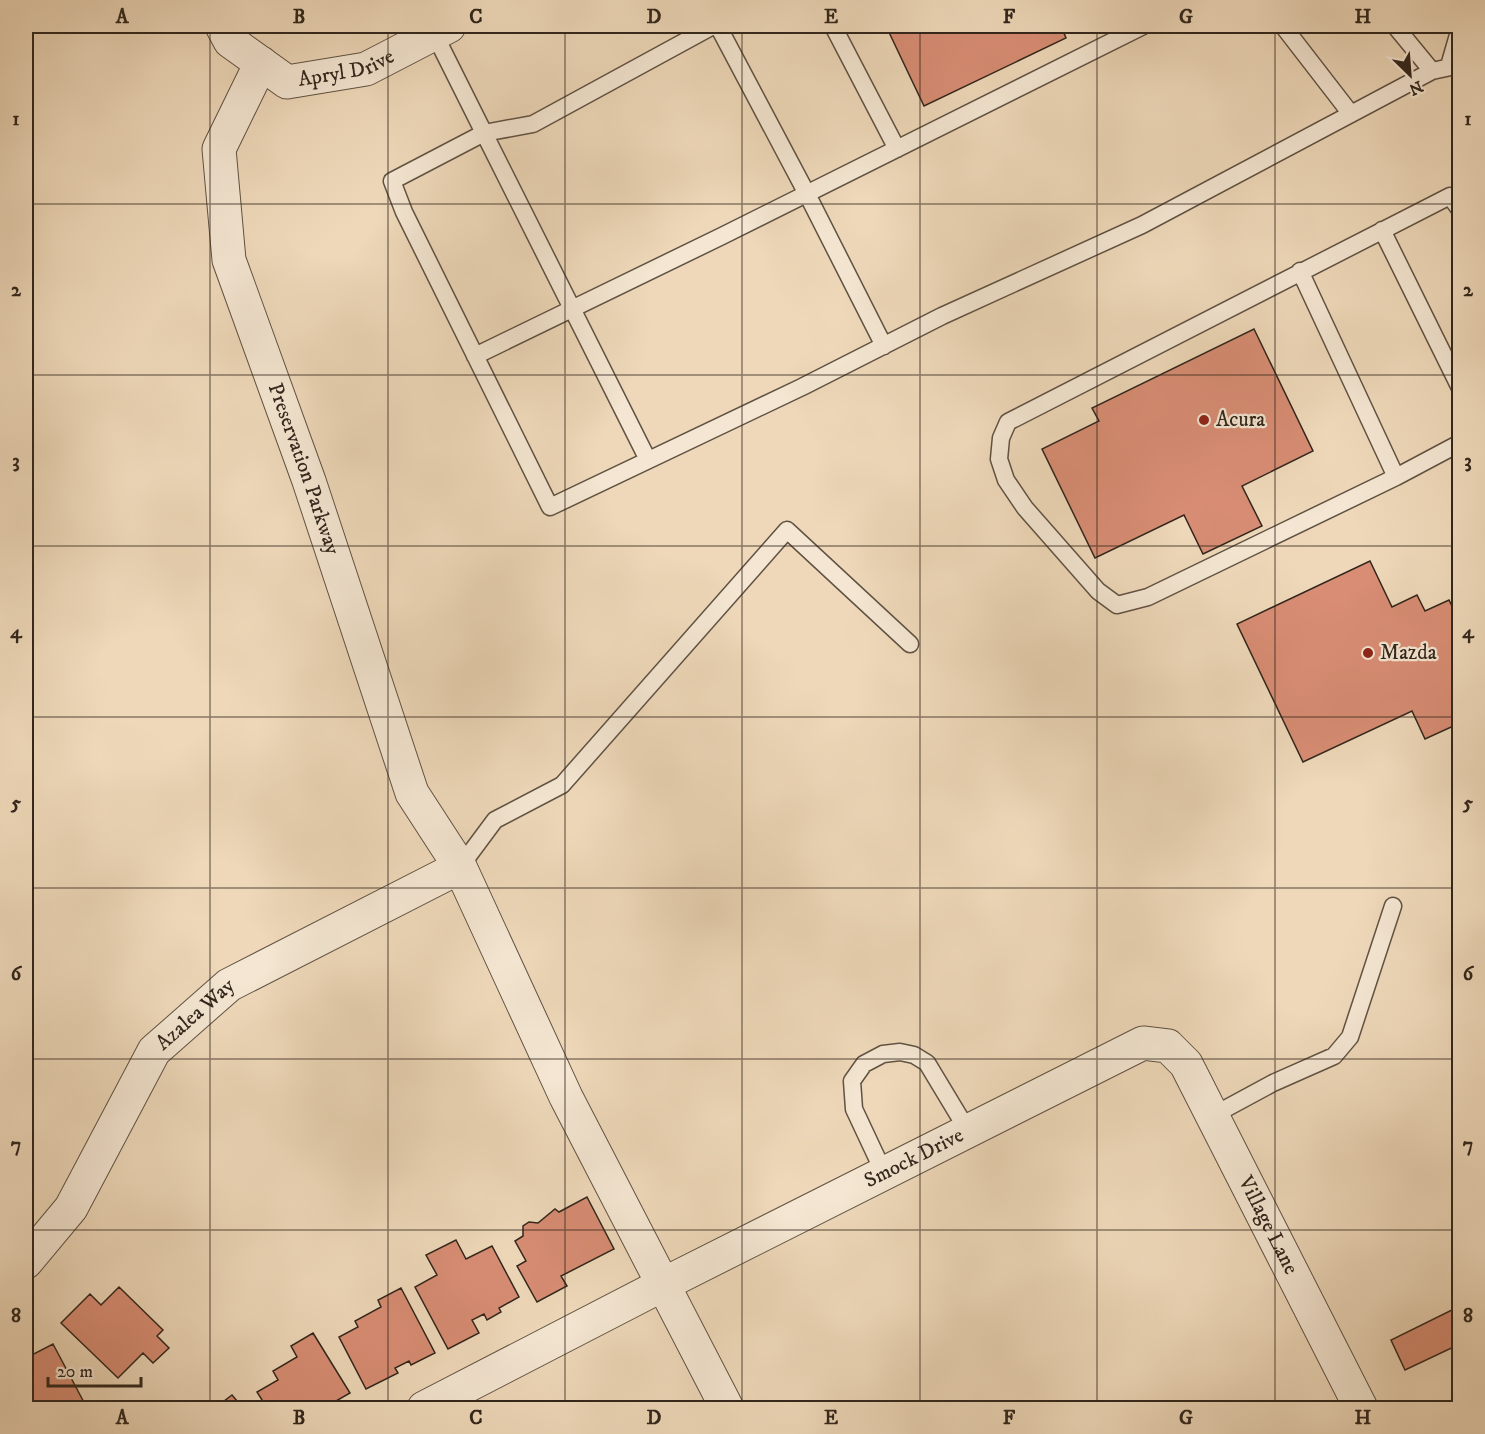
<svg xmlns="http://www.w3.org/2000/svg" width="1485" height="1434" font-family="'IM FELL DW Pica',serif">
<style>
.building{fill:#d88d74;stroke:#31261c;stroke-width:1.5}
.lines{fill:none;stroke-linecap:round;stroke-linejoin:round}
.lane-casing{stroke:#605243;stroke-width:19}
.street-casing{stroke:#605243;stroke-width:35}
.lane{stroke:#f4e6d2;stroke-width:16}
.street{stroke:#f4e6d2;stroke-width:33}
.grid{fill:none;stroke:#31261c;stroke-width:1.5;stroke-opacity:0.55}
.poi-dot{fill:#8f2418;stroke:#f4e6d2;stroke-width:2}
.labels{text-anchor:middle;dominant-baseline:central;stroke-width:4.5;stroke-linejoin:round;paint-order:stroke}
.street-label{font-size:21px;fill:#31261c;stroke:#f4e6d2}
.poi-label{font-size:21px;fill:#31261c;stroke:#f4e6d2;text-anchor:start}
.neatline{fill:none;stroke:#31261c;stroke-width:2}
.grid-label{font-size:20px;text-anchor:middle;font-weight:bold;fill:#31261c}
</style>
<rect width="100%" height="100%" fill="#eed8b9"/>
<filter id="stains"><feTurbulence type="fractalNoise" baseFrequency=".00333" numOctaves="4"/><feColorMatrix values="0 0 0 0 .2 0 0 0 0 .09 0 0 0 0 .02 0 0 0 .5 -.17"/></filter>
<radialGradient id="worn" r=".72"><stop offset=".6" stop-color="#630" stop-opacity="0"/><stop offset="1" stop-color="#630" stop-opacity=".3"/></radialGradient>
<path class="building" d="M886,26H1061L1066,38L924,106Z
M1254,329L1313,451L1242,486L1262,526L1203,554L1184,515L1095,558L1042,449L1099,421L1092,408Z
M1370,561L1392,607L1417,595L1425,611L1449,600L1460,623V723L1425,739L1412,711L1303,762L1237,624Z
M587,1197L614,1249L561,1276L567,1286L537,1302L517,1266L526,1261L515,1241L523,1236V1226L529,1222L538,1223L555,1209L559,1212Z
M456,1240L466,1259L492,1246L519,1297L499,1308L501,1312L487,1320L484,1314L472,1320L479,1333L448,1349L415,1287L437,1275L426,1255Z
M119,1287L163,1330L157,1336L169,1348L153,1363L143,1353L118,1378L61,1323L90,1294L101,1305Z
M401,1288L435,1353L411,1365L409,1361L395,1368L398,1373L366,1389L339,1337L358,1327L355,1321L381,1307L378,1300Z
M1460,1306V1344L1405,1370L1391,1340Z
M313,1333L350,1393L324,1408H267L257,1392L278,1380L273,1371L297,1357L291,1346Z
M53,1344L87,1408H26V1347L30,1356Z
M232,1395L243,1408H215Z"/>
<g class="lines">
<defs>
<path id="lane" d="M718,26L807,194L884,346
M833,26L897,149
M1283,26L1351,114
M1395,26L1432,71
M434,33L484,133L392,181L404,212L550,507L802,387L942,316L1142,225L1432,71L1460,65
M1449,66L1460,28
M1460,210L1450,196L1008,422L1001,438L999,459L1006,480L1025,508L1098,591L1117,605L1148,597L1396,477L1460,443
M1382,230L1460,388
M1300,271L1396,477
M475,356L722,236L1143,26
M648,460L484,133L533,124L713,26
M460,867L495,820L562,785L787,530L910,644
M1212,1116L1273,1083L1334,1056L1350,1037L1393,906
M884,1173L854,1109L852,1081L864,1064L883,1054L900,1052L914,1055L927,1063L968,1131"/>
<g id="street">
<path id="s1" d="M222,26L230,41L287,82L366,69L449,26"/>
<path id="s2" d="M261,63L219,149L229,260L309,481L412,793L460,867L566,1097L727,1408"/>
<path id="s3" d="M26,1262L71,1208L154,1051L229,985L460,867"/>
<path id="s4" d="M424,1408L664,1284L1143,1043L1168,1046L1186,1064L1361,1408"/>
</g>
</defs>
<use href="#lane" class="lane-casing"/>
<use href="#street" class="street-casing"/>
<use href="#lane" class="lane"/>
<use href="#street" class="street"/>
</g>
<path class="grid" d="M210,26V1408M388,26V1408M565,26V1408M742,26V1408M920,26V1408M1097,26V1408M1275,26V1408M26,204H1460M26,375H1460M26,546H1460M26,717H1460M26,888H1460M26,1059H1460M26,1230H1460"/>
<g class="poi-dot">
<circle cx="1204" cy="420" r="6"/>
<circle cx="1368" cy="653" r="6"/>
</g>
<g class="labels">
<g class="street-label">
<text stroke="none"><textPath href="#s1" startOffset="148">Apryl Drive</textPath></text>
<text stroke="none"><textPath href="#s2" startOffset="429">Preservation Parkway</textPath></text>
<text stroke="none"><textPath href="#s3" startOffset="303">Azalea Way</textPath></text>
<text stroke="none"><textPath href="#s4" startOffset="550">Smock Drive</textPath></text>
<text stroke="none"><textPath href="#s4" startOffset="1038">Village Lane</textPath></text>
</g>
<g class="poi-label">
<text x="1216" y="420">Acura</text>
<text x="1380" y="653">Mazda</text>
</g>
</g>
<rect width="1485" height="1434" fill="none" stroke="#eed8b9" stroke-width="66"/>
<g transform="translate(1410 75) rotate(155)" stroke="#f4e6d2" stroke-width="4.5" paint-order="stroke">
<path d="M0-4.5L10 22L0 15L-10 22Z" fill="#31261c"/>
<text y="-9" font-size="16" font-weight="bold" text-anchor="middle" fill="#31261c">N</text>
</g>
<path d="M48 1377v9h93v-9" fill="none" stroke="#31261c" stroke-width="3"/>
<text x="57" y="1377" font-size="18" fill="#31261c" stroke="#f4e6d2" stroke-width="4.5" paint-order="stroke">20 m</text>
<rect x="33" y="33" width="1419" height="1368" class="neatline"/>
<g class="grid-label">
<text x="122" y="23">A</text>
<text x="299" y="23">B</text>
<text x="476" y="23">C</text>
<text x="654" y="23">D</text>
<text x="831" y="23">E</text>
<text x="1009" y="23">F</text>
<text x="1186" y="23">G</text>
<text x="1363" y="23">H</text>
<text x="16" y="125">1</text>
<text x="1468" y="125">1</text>
<text x="16" y="296">2</text>
<text x="1468" y="296">2</text>
<text x="16" y="467">3</text>
<text x="1468" y="467">3</text>
<text x="16" y="638">4</text>
<text x="1468" y="638">4</text>
<text x="16" y="809">5</text>
<text x="1468" y="809">5</text>
<text x="16" y="980">6</text>
<text x="1468" y="980">6</text>
<text x="16" y="1151">7</text>
<text x="1468" y="1151">7</text>
<text x="16" y="1322">8</text>
<text x="1468" y="1322">8</text>
<text x="122" y="1424">A</text>
<text x="299" y="1424">B</text>
<text x="476" y="1424">C</text>
<text x="654" y="1424">D</text>
<text x="831" y="1424">E</text>
<text x="1009" y="1424">F</text>
<text x="1186" y="1424">G</text>
<text x="1363" y="1424">H</text>
</g>
<rect width="100%" height="100%" filter="url(#stains)"/>
<rect width="100%" height="100%" fill="url(#worn)"/>
</svg>
